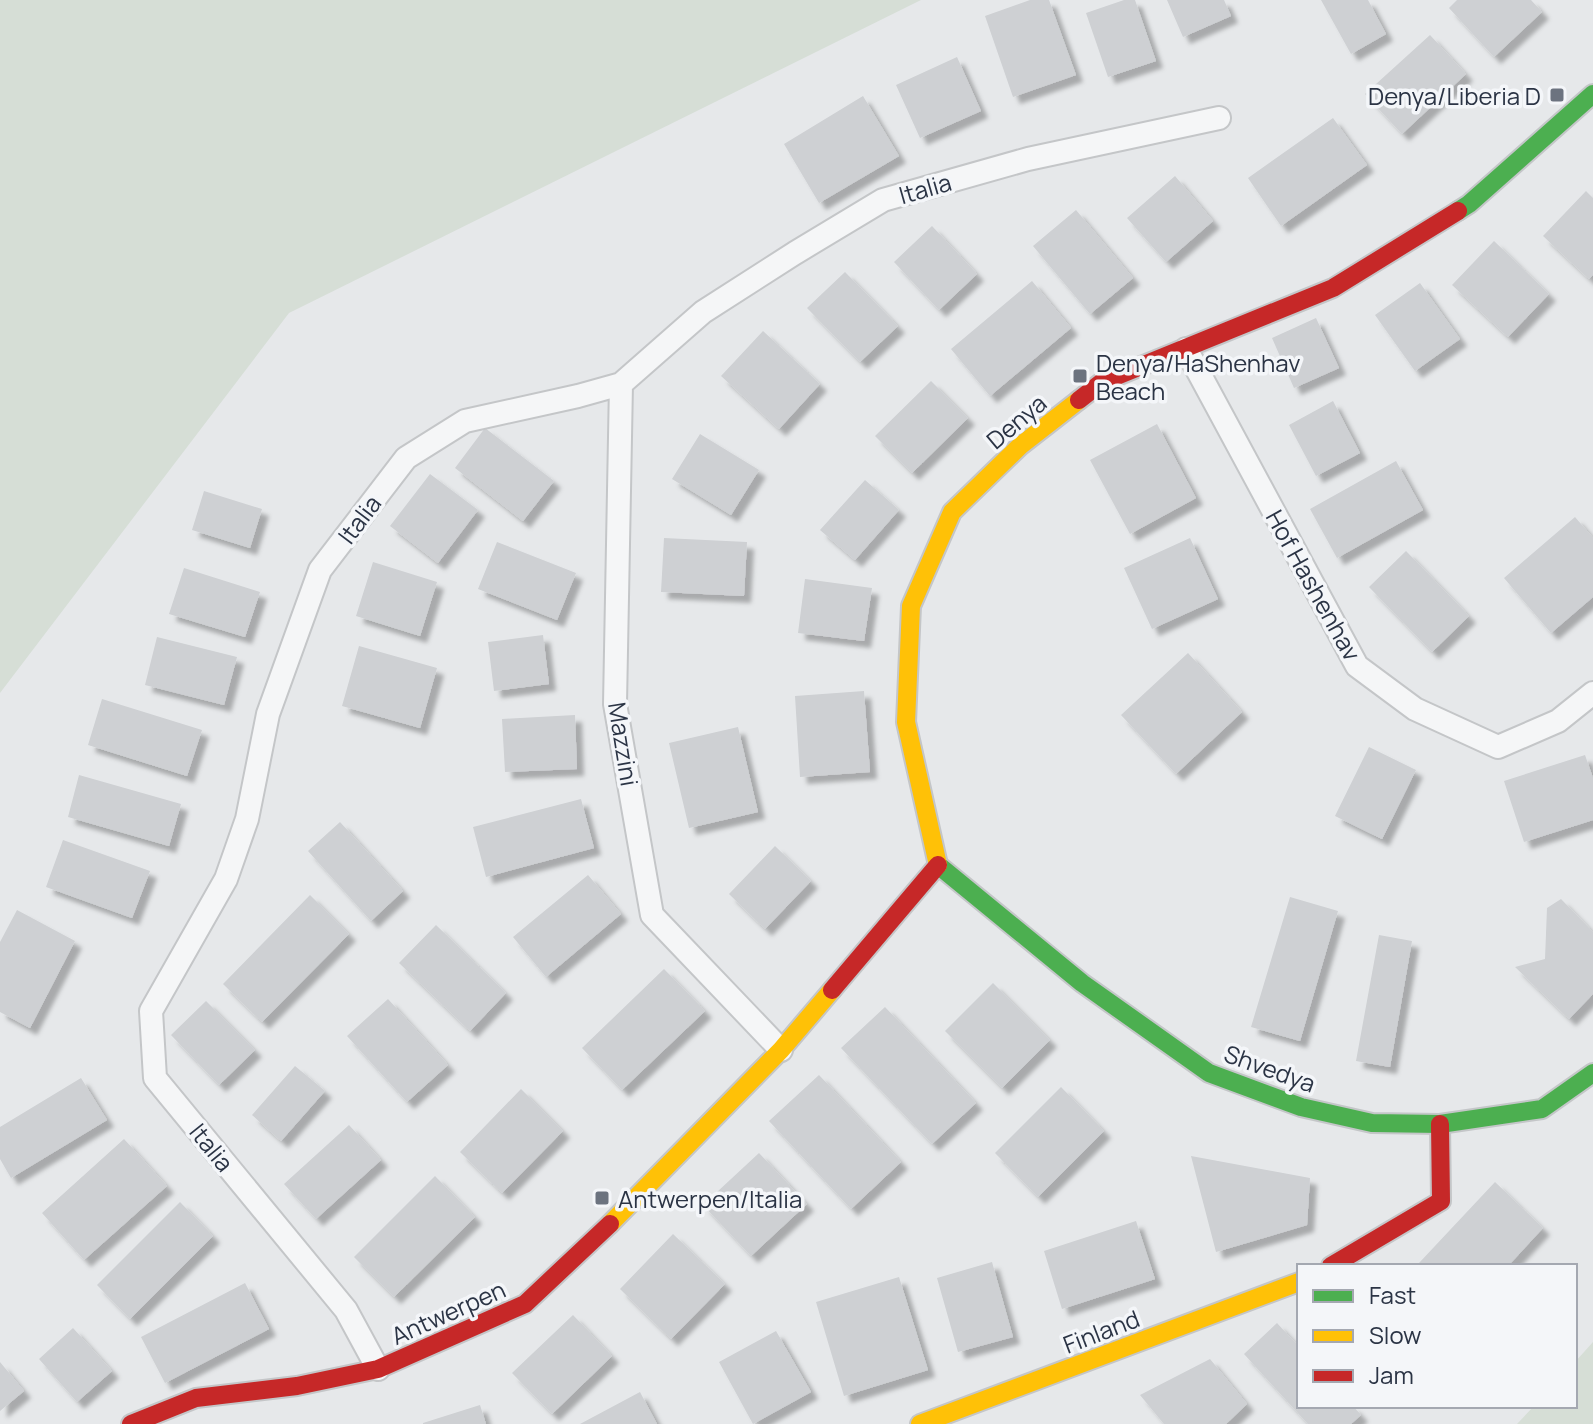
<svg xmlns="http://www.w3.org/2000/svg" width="1593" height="1424" font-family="Manrope,sans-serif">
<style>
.green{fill:#d6ded6}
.building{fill:#ced0d3;filter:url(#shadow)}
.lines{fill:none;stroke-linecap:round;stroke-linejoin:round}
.street-casing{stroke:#c4c6c8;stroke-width:26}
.fast-casing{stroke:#c4c6c8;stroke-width:22}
.slow-casing{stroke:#c4c6c8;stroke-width:22}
.jam-casing{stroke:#c4c6c8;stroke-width:22}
.street{stroke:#f5f6f7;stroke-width:22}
.fast{stroke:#4caf50;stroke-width:18}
.slow{stroke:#ffc107;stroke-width:18}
.jam{stroke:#c62828;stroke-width:18}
.poi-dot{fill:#6c737f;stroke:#f4f6f9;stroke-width:3}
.labels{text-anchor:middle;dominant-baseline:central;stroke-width:7;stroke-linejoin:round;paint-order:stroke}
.poi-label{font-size:24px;fill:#2b3445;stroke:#f4f6f9;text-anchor:start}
.street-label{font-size:24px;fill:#2b3445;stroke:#f4f6f9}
</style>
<defs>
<filter id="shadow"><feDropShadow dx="7" dy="7" stdDeviation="2" flood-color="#0004"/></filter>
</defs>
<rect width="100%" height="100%" fill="#e6e8ea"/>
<path class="green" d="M0,0H921L289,313L0,693Z
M1593,1342V1424H1517L1534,1406H1575V1362Z"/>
<path class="building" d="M1030,0H1049L1076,75L1013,97L985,16Z
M1124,0H1135L1156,61L1108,77L1086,13Z
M1167,0H1224L1231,16L1183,37Z
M1321,0H1368L1386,34L1351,54Z
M1457,0H1531L1542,12L1494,57L1449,8Z
M1430,35L1466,74L1402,134L1365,94Z
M957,57L981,111L920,138L896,85Z
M863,96L899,156L819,203L784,144Z
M1333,118L1367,165L1281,226L1248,178Z
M1175,176L1213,221L1166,262L1127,218Z
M1586,191L1593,198V275L1589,279L1543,236Z
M1076,210L1133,278L1090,314L1033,246Z
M932,226L977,274L939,310L894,262Z
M1494,241L1549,294L1508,337L1452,285Z
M845,272L898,326L860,362L807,308Z
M1032,281L1071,328L990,396L951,349Z
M1420,283L1460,339L1415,371L1375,315Z
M1316,318L1339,368L1294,388L1272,338Z
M763,331L820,384L779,429L721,376Z
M931,381L968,418L912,473L875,436Z
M1333,401L1360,453L1316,476L1289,425Z
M1157,424L1196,498L1130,534L1090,460Z
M485,428L554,481L523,521L455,468Z
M700,434L759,470L731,515L672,479Z
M1396,461L1423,510L1337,558L1310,509Z
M430,474L478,510L438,563L390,526Z
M865,480L899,510L855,560L820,530Z
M204,491L262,509L250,548L192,530Z
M1575,517L1593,538V597L1551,633L1504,578Z
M664,538L747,542L744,596L661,592Z
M1190,538L1218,599L1152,629L1124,568Z
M497,542L576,573L557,620L478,589Z
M1406,551L1469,616L1432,652L1369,587Z
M373,562L437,582L420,636L356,616Z
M184,568L260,592L245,637L169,614Z
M805,579L872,588L864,641L798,633Z
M543,635L549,684L494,691L488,642Z
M157,637L237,657L224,705L145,685Z
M359,646L437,668L420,728L342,706Z
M1188,653L1242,712L1176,774L1121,715Z
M864,691L870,772L800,777L795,696Z
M102,699L202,730L187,776L88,745Z
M575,715L577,769L505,772L502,719Z
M738,727L758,812L689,828L669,743Z
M1369,747L1416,770L1382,839L1335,816Z
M1585,755L1593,778V820L1524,842L1504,781Z
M79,775L181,804L169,846L68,817Z
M581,799L594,848L486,877L473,827Z
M340,822L403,891L371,921L308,851Z
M63,840L150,871L132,918L46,887Z
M775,846L811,881L765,929L729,894Z
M588,875L621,914L546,977L513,937Z
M310,895L349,934L262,1022L223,984Z
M1290,897L1338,911L1300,1041L1251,1027Z
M1561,899L1593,932V994L1569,1019L1515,967L1545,959L1547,908Z
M17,910L75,941L30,1028L0,1012V942Z
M436,925L506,993L470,1031L399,963Z
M1379,935L1412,941L1390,1067L1356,1061Z
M664,969L705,1011L622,1090L582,1048Z
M993,983L1050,1040L1002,1088L945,1031Z
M388,999L448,1065L407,1102L347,1036Z
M206,1001L255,1050L219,1085L171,1035Z
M885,1007L976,1103L932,1144L841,1048Z
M295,1066L325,1091L281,1141L252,1115Z
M819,1075L901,1162L851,1209L769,1121Z
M81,1078L107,1120L11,1178L0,1159V1127Z
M1061,1087L1104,1131L1038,1197L995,1153Z
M521,1089L563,1131L502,1193L460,1152Z
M349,1125L381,1160L316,1219L284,1184Z
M124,1139L167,1186L84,1260L42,1213Z
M759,1153L807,1204L751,1256L703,1205Z
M1191,1156L1310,1178L1307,1225L1216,1252Z
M435,1176L475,1217L394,1297L354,1257Z
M1495,1182L1543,1228L1508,1266H1423L1419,1263Z
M180,1202L213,1236L130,1319L97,1285Z
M1136,1221L1155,1279L1062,1309L1044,1251Z
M673,1234L725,1284L671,1339L620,1289Z
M992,1262L1013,1337L958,1352L937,1278Z
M899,1277L928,1370L844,1396L816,1302Z
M245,1283L269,1329L165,1383L141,1337Z
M573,1315L612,1356L552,1414L512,1373Z
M1277,1323L1299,1347V1406H1353L1361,1415L1351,1424H1308L1244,1354Z
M73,1328L112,1371L77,1402L39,1359Z
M776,1331L811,1392L753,1424L719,1362Z
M1210,1359L1247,1404L1226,1424H1164L1140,1395Z
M0,1362L24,1391L0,1411Z
M640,1392L657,1424H580Z
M480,1405L486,1424H423V1423Z"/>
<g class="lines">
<defs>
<path id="street" d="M1186,349L1357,666L1415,709L1498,747L1558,721L1593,693
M621,384L615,704L652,915L781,1050
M378,1369L346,1310L155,1078L151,1011L226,879L247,819L268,714L320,570L406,458L465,421L578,396L621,384L703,312L795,253L883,200L1028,159L1219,118"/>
<path id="fast" d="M1458,211L1469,204L1593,94
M938,865L1082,983L1209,1073L1301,1107L1372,1123L1440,1124L1542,1109L1593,1073"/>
<path id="slow" d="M938,865L906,722L911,606L952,512L1020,446L1079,400
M610,1224L781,1050L832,990
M920,1424L1299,1282"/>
<path id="jam" d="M1079,400L1102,382L1333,288L1458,211
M832,990L938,865
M1331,1266L1441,1201L1440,1124
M131,1424L196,1398L297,1386L378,1369L525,1304L610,1224"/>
</defs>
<use href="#street" class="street-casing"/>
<use href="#fast" class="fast-casing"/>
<use href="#slow" class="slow-casing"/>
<use href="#jam" class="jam-casing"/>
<use href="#street" class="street"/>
<use href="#fast" class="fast"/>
<use href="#slow" class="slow"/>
<use href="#jam" class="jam"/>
</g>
<g class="poi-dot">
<rect x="1549" y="87" width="16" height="16" rx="4"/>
<rect x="1072" y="368" width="16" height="16" rx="4"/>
<rect x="594" y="1190" width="16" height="16" rx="4"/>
</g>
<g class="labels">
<g class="poi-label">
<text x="1541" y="95" text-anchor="end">Denya/Liberia D</text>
<text x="1096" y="362">Denya/HaShenhav<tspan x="1096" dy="28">Beach</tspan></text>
<text x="618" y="1198">Antwerpen/Italia</text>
</g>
<g class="street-label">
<text transform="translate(925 188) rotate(-16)">Italia</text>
<text transform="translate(1016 421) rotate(-40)">Denya</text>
<text transform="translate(359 519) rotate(-53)">Italia</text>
<text transform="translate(1314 585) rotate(61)">Hof Hashenhav</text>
<text transform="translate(624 744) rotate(81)">Mazzini</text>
<text transform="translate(1270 1068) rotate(20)">Shvedya</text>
<text transform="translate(212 1147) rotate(51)">Italia</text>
<text transform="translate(448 1312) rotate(-24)">Antwerpen</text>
<text transform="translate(1101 1331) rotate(-21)">Finland</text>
</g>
</g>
<rect x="1297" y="1264" width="280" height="144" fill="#f4f6f9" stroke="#a4a8b1" stroke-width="2"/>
<rect x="1313" y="1290" width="40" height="12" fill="#4caf50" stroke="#a4a8b1" stroke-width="2"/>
<text x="1369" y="1304" font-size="24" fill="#2b3445">Fast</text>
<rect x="1313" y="1330" width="40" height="12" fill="#ffc107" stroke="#a4a8b1" stroke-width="2"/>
<text x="1369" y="1344" font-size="24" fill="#2b3445">Slow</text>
<rect x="1313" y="1370" width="40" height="12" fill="#c62828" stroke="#a4a8b1" stroke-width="2"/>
<text x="1369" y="1384" font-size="24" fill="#2b3445">Jam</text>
</svg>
